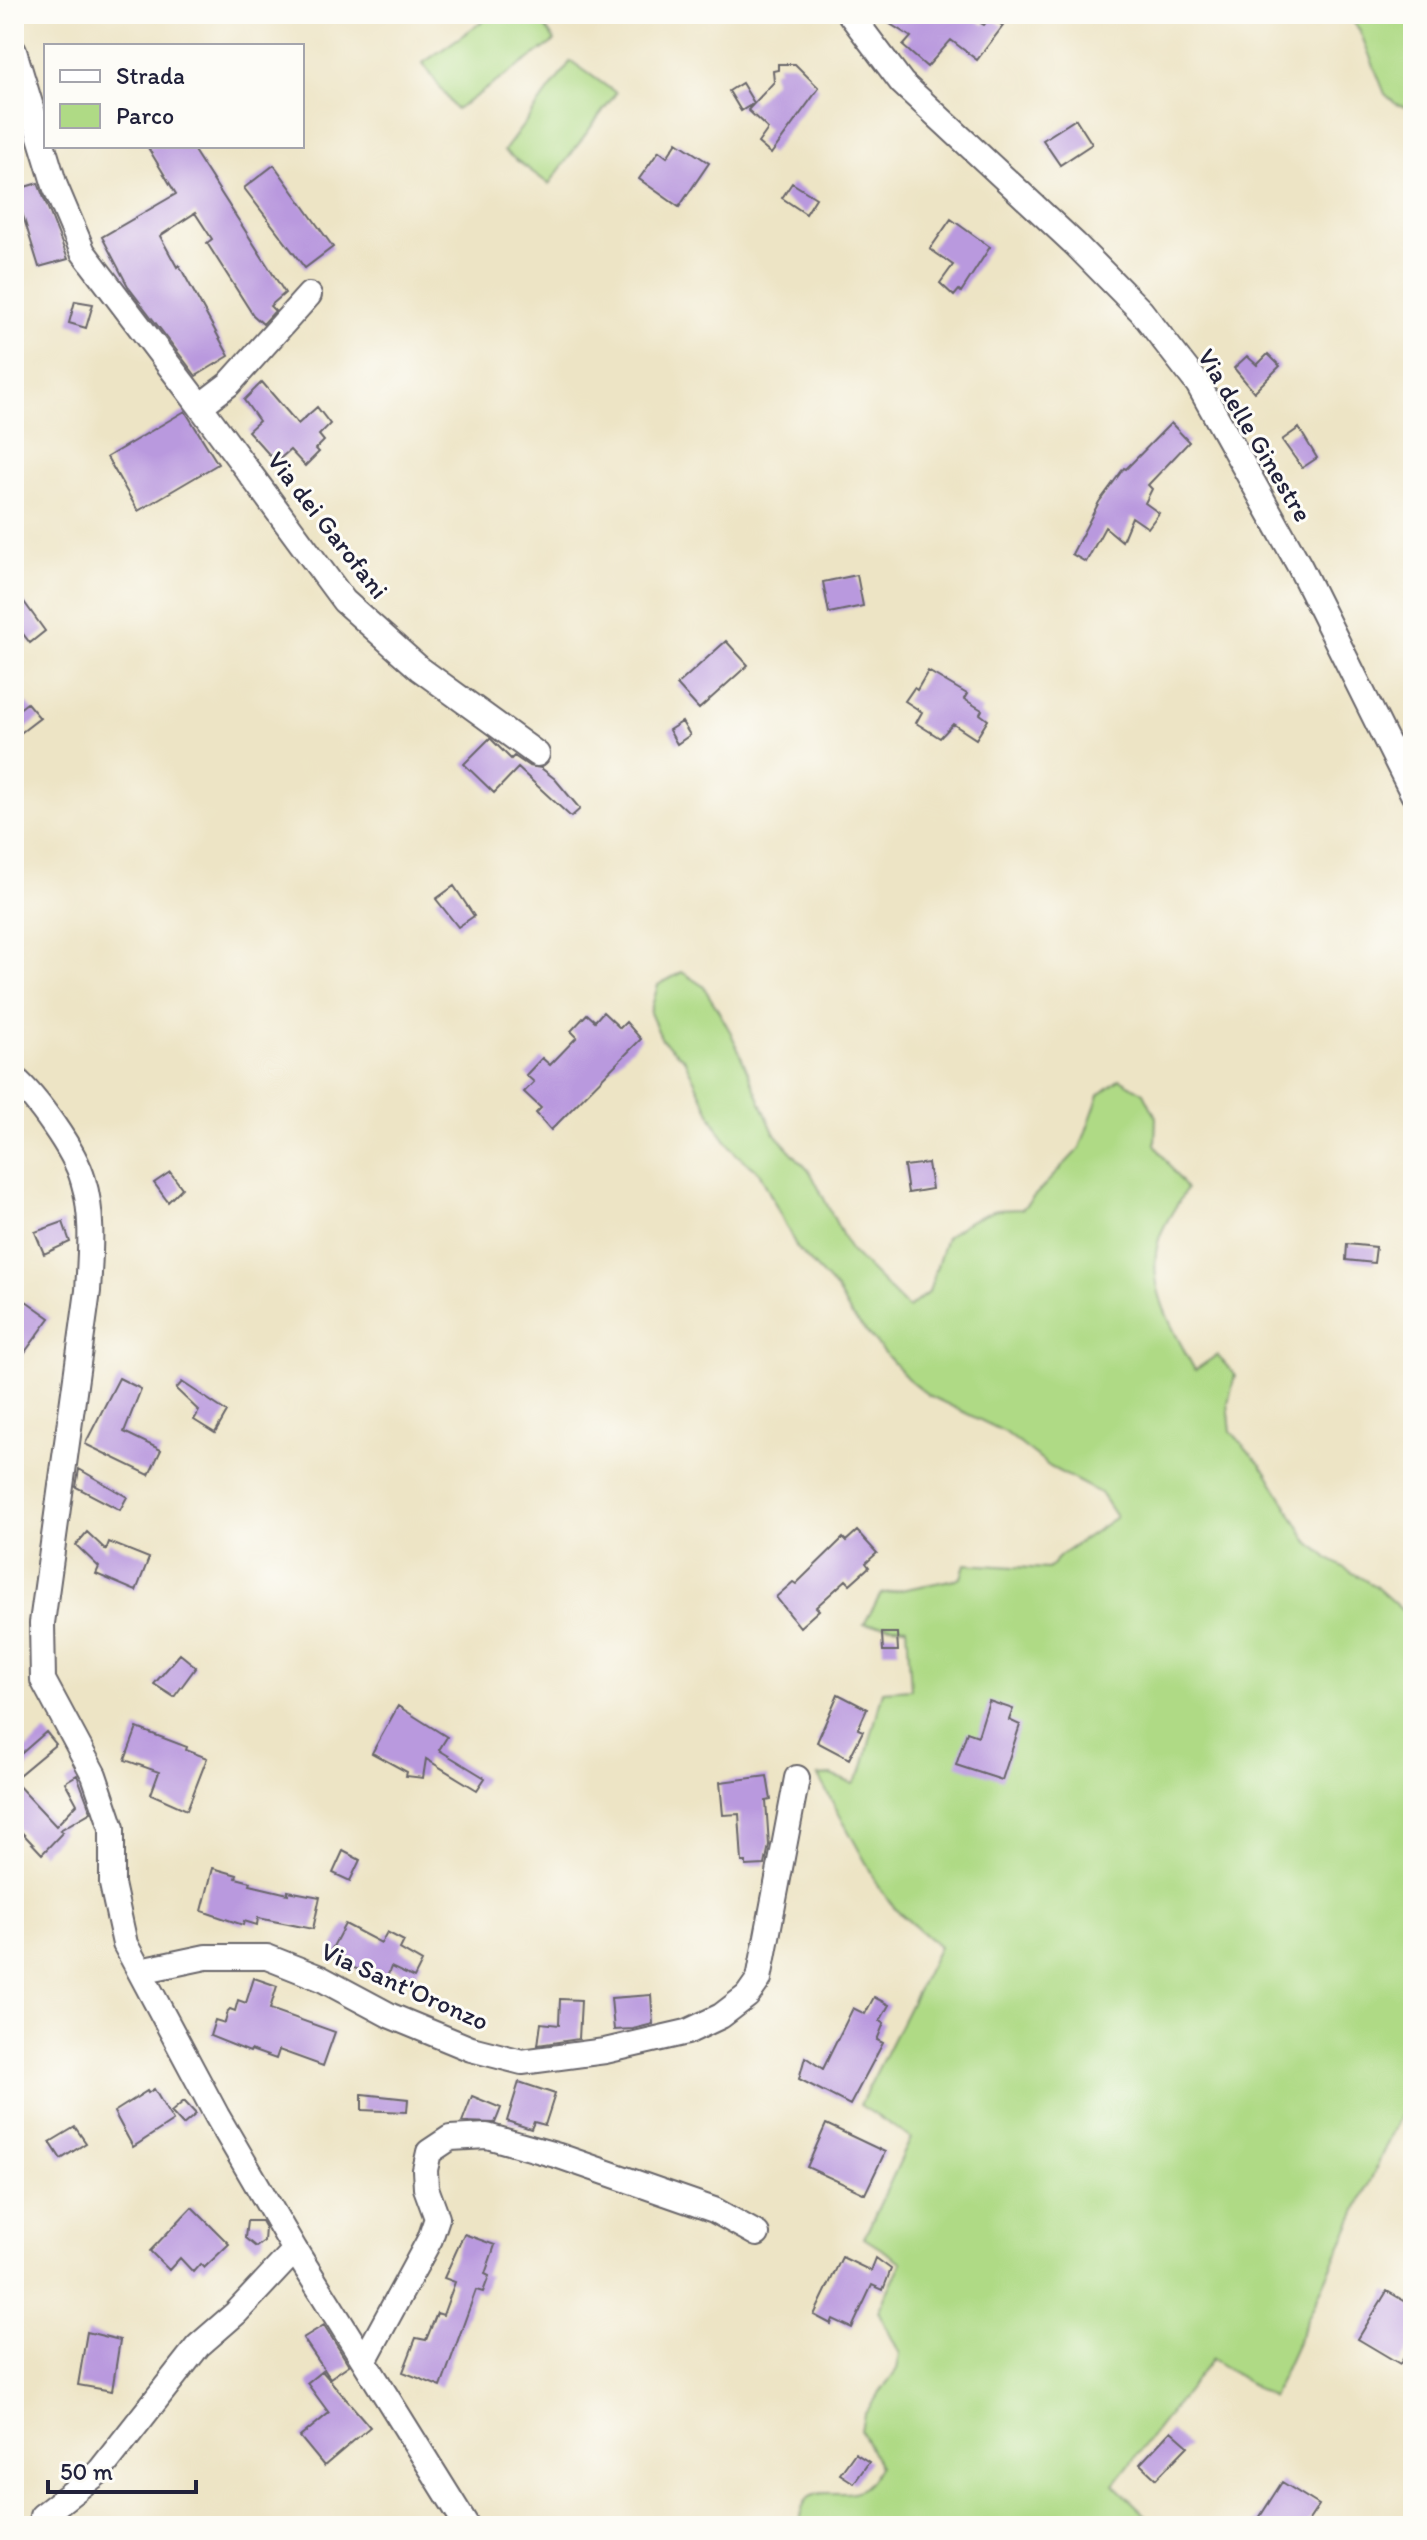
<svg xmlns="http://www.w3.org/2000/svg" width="1427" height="2540" font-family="Itim,sans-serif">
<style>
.green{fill:#afda85;stroke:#687e60;stroke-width:2}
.building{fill:#b999de}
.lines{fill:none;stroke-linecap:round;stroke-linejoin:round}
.minor-casing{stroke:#69666b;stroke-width:28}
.minor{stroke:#fff;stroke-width:24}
.labels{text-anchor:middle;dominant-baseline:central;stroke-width:6;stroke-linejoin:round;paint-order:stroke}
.street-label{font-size:26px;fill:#22223b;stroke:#fdfcf7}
</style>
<rect width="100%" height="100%" fill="#fdfcf7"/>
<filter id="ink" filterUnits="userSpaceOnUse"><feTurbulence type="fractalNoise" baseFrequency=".0125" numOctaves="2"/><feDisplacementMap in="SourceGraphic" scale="16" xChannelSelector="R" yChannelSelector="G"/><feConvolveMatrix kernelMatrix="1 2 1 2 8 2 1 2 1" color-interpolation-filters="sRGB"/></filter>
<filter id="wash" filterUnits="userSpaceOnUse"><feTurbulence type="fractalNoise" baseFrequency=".006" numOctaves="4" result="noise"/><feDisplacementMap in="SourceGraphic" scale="32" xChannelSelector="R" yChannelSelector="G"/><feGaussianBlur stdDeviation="1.8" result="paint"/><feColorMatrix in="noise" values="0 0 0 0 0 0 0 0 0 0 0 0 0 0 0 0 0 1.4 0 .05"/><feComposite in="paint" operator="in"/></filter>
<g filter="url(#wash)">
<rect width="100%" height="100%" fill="#ede4c5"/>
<path class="green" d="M493,14H536L555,41L456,110L423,63Z
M1346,14H1413V109L1396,104L1385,94L1359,29Z
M571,61L616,93L549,184L504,151Z
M682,972L703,986L718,1010L731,1033L774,1133L811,1173L850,1250L908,1308L929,1292L946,1237L969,1221L996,1210L1022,1209L1080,1148L1099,1095L1120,1079L1144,1093L1156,1117L1155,1145L1186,1189C1178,1205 1164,1222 1159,1239C1145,1286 1173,1330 1195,1370L1217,1355L1235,1375L1228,1403L1231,1431L1266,1471L1307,1540L1329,1559L1375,1586L1413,1620V2086L1272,2398L1212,2359L1114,2484L1157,2526H799C802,2472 839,2505 864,2487C871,2482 875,2474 879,2467L861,2430L864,2415L897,2369L900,2354L878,2311L902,2262L864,2238L911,2138L860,2105L939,1947L896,1910L881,1890L818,1776L832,1775L853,1784L862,1771L883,1691L911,1689L907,1627L864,1624L881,1594L961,1578L965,1564L1048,1569L1061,1555L1116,1517L1100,1493L1050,1467L1005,1432L928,1395L907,1378L851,1315L837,1290L797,1248L759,1172L736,1154L719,1131L684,1059L662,1040L650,1013L658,985Z"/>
<g id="blocks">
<path class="building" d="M874,14H966L984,25L990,17L1003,26L977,60L951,40L927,67L903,46L911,37Z
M778,64H795L819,88L771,154L758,143L768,129L748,110L774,82L773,71L778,70Z
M742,83L754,103L741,111L729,91Z
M1076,119L1092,144L1060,165L1043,140Z
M677,142L709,163L679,207L639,179L659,151L667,157Z
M147,146H191L285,293L270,306L275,311L263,324L253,315L207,243L212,239L195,213L160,236L177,267L179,265L229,356L196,376L129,288L102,237L176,194Z
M274,165L333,247L305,268L244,188Z
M38,183L68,259L39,267L15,190Z
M792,183L816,198L806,214L782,198Z
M951,219L990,247L961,292L959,290L954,296L940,283L953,265L930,249Z
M75,301L93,304L86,328L69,323Z
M1268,354L1280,366L1254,392L1234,368L1247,356L1257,365Z
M262,382L298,424L317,407L330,424L319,435L324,441L316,449L319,452L305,466L290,450L276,462L248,431L259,421L244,400Z
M185,411L218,464L138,511L107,457Z
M1171,423L1189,442L1148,485L1152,489L1145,503L1159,513L1148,528L1132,517L1122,541L1105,527L1086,562L1072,554L1099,502L1124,468L1126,469Z
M1299,428L1317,458L1302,468L1282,440Z
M857,575L863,606L829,613L823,582Z
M14,588L45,631L30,643L14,622Z
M726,641L748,665L699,709L677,685Z
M928,671L967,694L964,699L982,710L980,714L988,720L976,739L953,724L940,738L916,723L922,712L905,701L914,688L917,690Z
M27,703L40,718L14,738V713Z
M682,722L690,735L677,744L669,730Z
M490,738L511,759L514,756L529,766L541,768L555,779L580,809L571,817L518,768L494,793L464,764Z
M454,886L474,916L458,927L436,899Z
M603,1012L620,1028L626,1022L641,1039L551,1130L536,1113L541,1108L524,1092L534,1082L526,1075L542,1058L550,1065L577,1037L571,1031L587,1014L595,1021Z
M928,1163L932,1189L908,1193L904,1166Z
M170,1172L182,1188L168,1202L154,1183Z
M63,1222L70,1242L44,1254L35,1232Z
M1347,1244L1376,1247L1374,1263L1346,1260Z
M26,1301L50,1318L14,1367V1317Z
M119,1378L141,1389L124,1432L161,1450L149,1475L85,1444Z
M182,1382L227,1412L215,1433L194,1420L199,1411L176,1389Z
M79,1469L127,1497L120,1510L76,1487Z
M857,1531L877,1553L866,1563L869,1567L850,1584L846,1580L816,1607L819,1610L800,1627L776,1597L793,1582L796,1584L843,1538L846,1541Z
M87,1532L106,1550L109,1542L149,1558L136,1591L96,1574L99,1567L76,1545Z
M882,1633H897L898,1651H883Z
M180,1654L196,1667L174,1697L154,1684Z
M838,1694L867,1709L858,1729L863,1731L849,1759L817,1742Z
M989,1701L1013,1709L1009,1720L1020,1725L1002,1780L956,1765L967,1732L978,1736Z
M398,1706L447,1737L439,1750L485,1778L477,1790L426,1759L423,1778L406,1776L407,1772L372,1753Z
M137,1728L187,1747L186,1750L207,1758L187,1810L151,1794L159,1772L125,1760Z
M46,1732L56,1744L14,1779V1760Z
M77,1775L91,1812L60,1830L63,1832L42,1854L14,1824V1781L56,1826L77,1804L65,1782Z
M767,1776L771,1800L766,1801L769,1845L765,1865L746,1866V1862H742L739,1814L723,1815L720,1782Z
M343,1851L360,1860L350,1881L333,1873Z
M213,1868L237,1875L236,1878L251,1882L250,1885L288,1894V1891L320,1897L313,1929L258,1918L257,1925L244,1921L243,1925L202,1911Z
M345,1924L381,1943L387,1932L404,1941L400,1949L422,1962L414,1978L391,1967L385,1982L328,1956Z
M254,1978L277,1986L270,2009L335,2032L323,2066L279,2050L276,2059L251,2050L250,2052L210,2036L215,2020L225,2023L228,2011L230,2009L235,2011L238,2000L246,2003Z
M651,1995L653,2024L633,2029L614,2030L611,1998Z
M874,1997L889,2005L880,2021L884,2023L877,2040L883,2043L850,2105L799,2079L805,2057L823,2069L853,2008L865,2014Z
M560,1999L581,2000L579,2039L538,2045L541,2023L559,2025Z
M519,2082L555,2094L545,2125L534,2122L531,2129L507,2121Z
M154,2089L173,2121L133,2147L114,2112L147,2091L148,2093Z
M362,2094L408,2099L407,2112L362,2110Z
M472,2096L501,2108L495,2123L462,2122Z
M184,2101L196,2114L183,2125L171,2112Z
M826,2124L885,2152L865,2194L807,2167Z
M75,2127L86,2143L61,2159L50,2142Z
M192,2207L229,2244L204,2268L200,2264L193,2272L180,2258L169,2270L150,2251Z
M247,2221H261L265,2228L264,2241L256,2247L245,2238Z
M464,2234L495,2245L485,2274L489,2276L483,2292L476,2290L441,2387L403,2372L416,2338L426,2340L437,2313L443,2315L455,2282L444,2278Z
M842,2257L871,2271L876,2258L891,2269L883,2290L872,2285L852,2328L833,2319L831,2324L814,2315Z
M1387,2291L1413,2306V2342L1400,2364L1358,2339Z
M324,2325L349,2365L330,2378L303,2338Z
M87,2332L120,2340L112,2391L78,2385Z
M322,2371L370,2427L324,2466L300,2437L329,2413L307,2383Z
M1171,2431L1188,2446L1156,2479L1140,2464Z
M855,2453L869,2462L854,2483L840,2474Z
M1282,2482L1319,2505L1305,2526H1254Z"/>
</g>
</g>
<g filter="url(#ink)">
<use href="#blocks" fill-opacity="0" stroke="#69666b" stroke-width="2"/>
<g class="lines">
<defs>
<path id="minor" d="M850,14L902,83L1075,244L1141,311L1198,384L1300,567L1413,794
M14,51L55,186L83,252L200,406L229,384L309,295
M200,406L344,601L420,669L537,754
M14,1078C36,1097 75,1151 83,1180C94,1215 90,1254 88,1291L42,1623L43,1680L94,1775L112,1828V1884L125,1944L217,2116L295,2250L467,2526
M140,1971L206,1957H267L320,1978L391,2016L471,2049L522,2062L605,2051L687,2032L721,2016L747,1996L759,1979L797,1778
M365,2359L430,2239L437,2218L426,2188L425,2170L429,2152L450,2138L487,2136L559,2156L714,2210L757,2234
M42,2516L99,2472L198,2346L236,2313L295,2250"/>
</defs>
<use href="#minor" class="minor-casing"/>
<use href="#minor" class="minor"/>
</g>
</g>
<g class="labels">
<g class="street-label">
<text transform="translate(1255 435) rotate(59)">Via delle Ginestre</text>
<text transform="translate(328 525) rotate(52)">Via dei Garofani</text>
<text transform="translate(405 1986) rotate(24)">Via Sant'Oronzo</text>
</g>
</g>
<rect width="1427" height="2540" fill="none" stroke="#fdfcf7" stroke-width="48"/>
<rect x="44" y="44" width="260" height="104" fill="#fdfcf7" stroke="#a5a5ac" stroke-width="2"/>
<rect x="60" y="70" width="40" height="12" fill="#ffffff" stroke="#a5a5ac" stroke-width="2"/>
<text x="116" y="84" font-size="24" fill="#22223b">Strada</text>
<rect x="60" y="104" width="40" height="24" fill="#afda85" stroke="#a5a5ac" stroke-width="2"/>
<text x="116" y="124" font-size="24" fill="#22223b">Parco</text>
<path d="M48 2480v12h148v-12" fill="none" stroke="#22223b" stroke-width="4"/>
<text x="60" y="2480" font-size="24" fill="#22223b" stroke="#fdfcf7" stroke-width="6" paint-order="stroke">50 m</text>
</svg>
